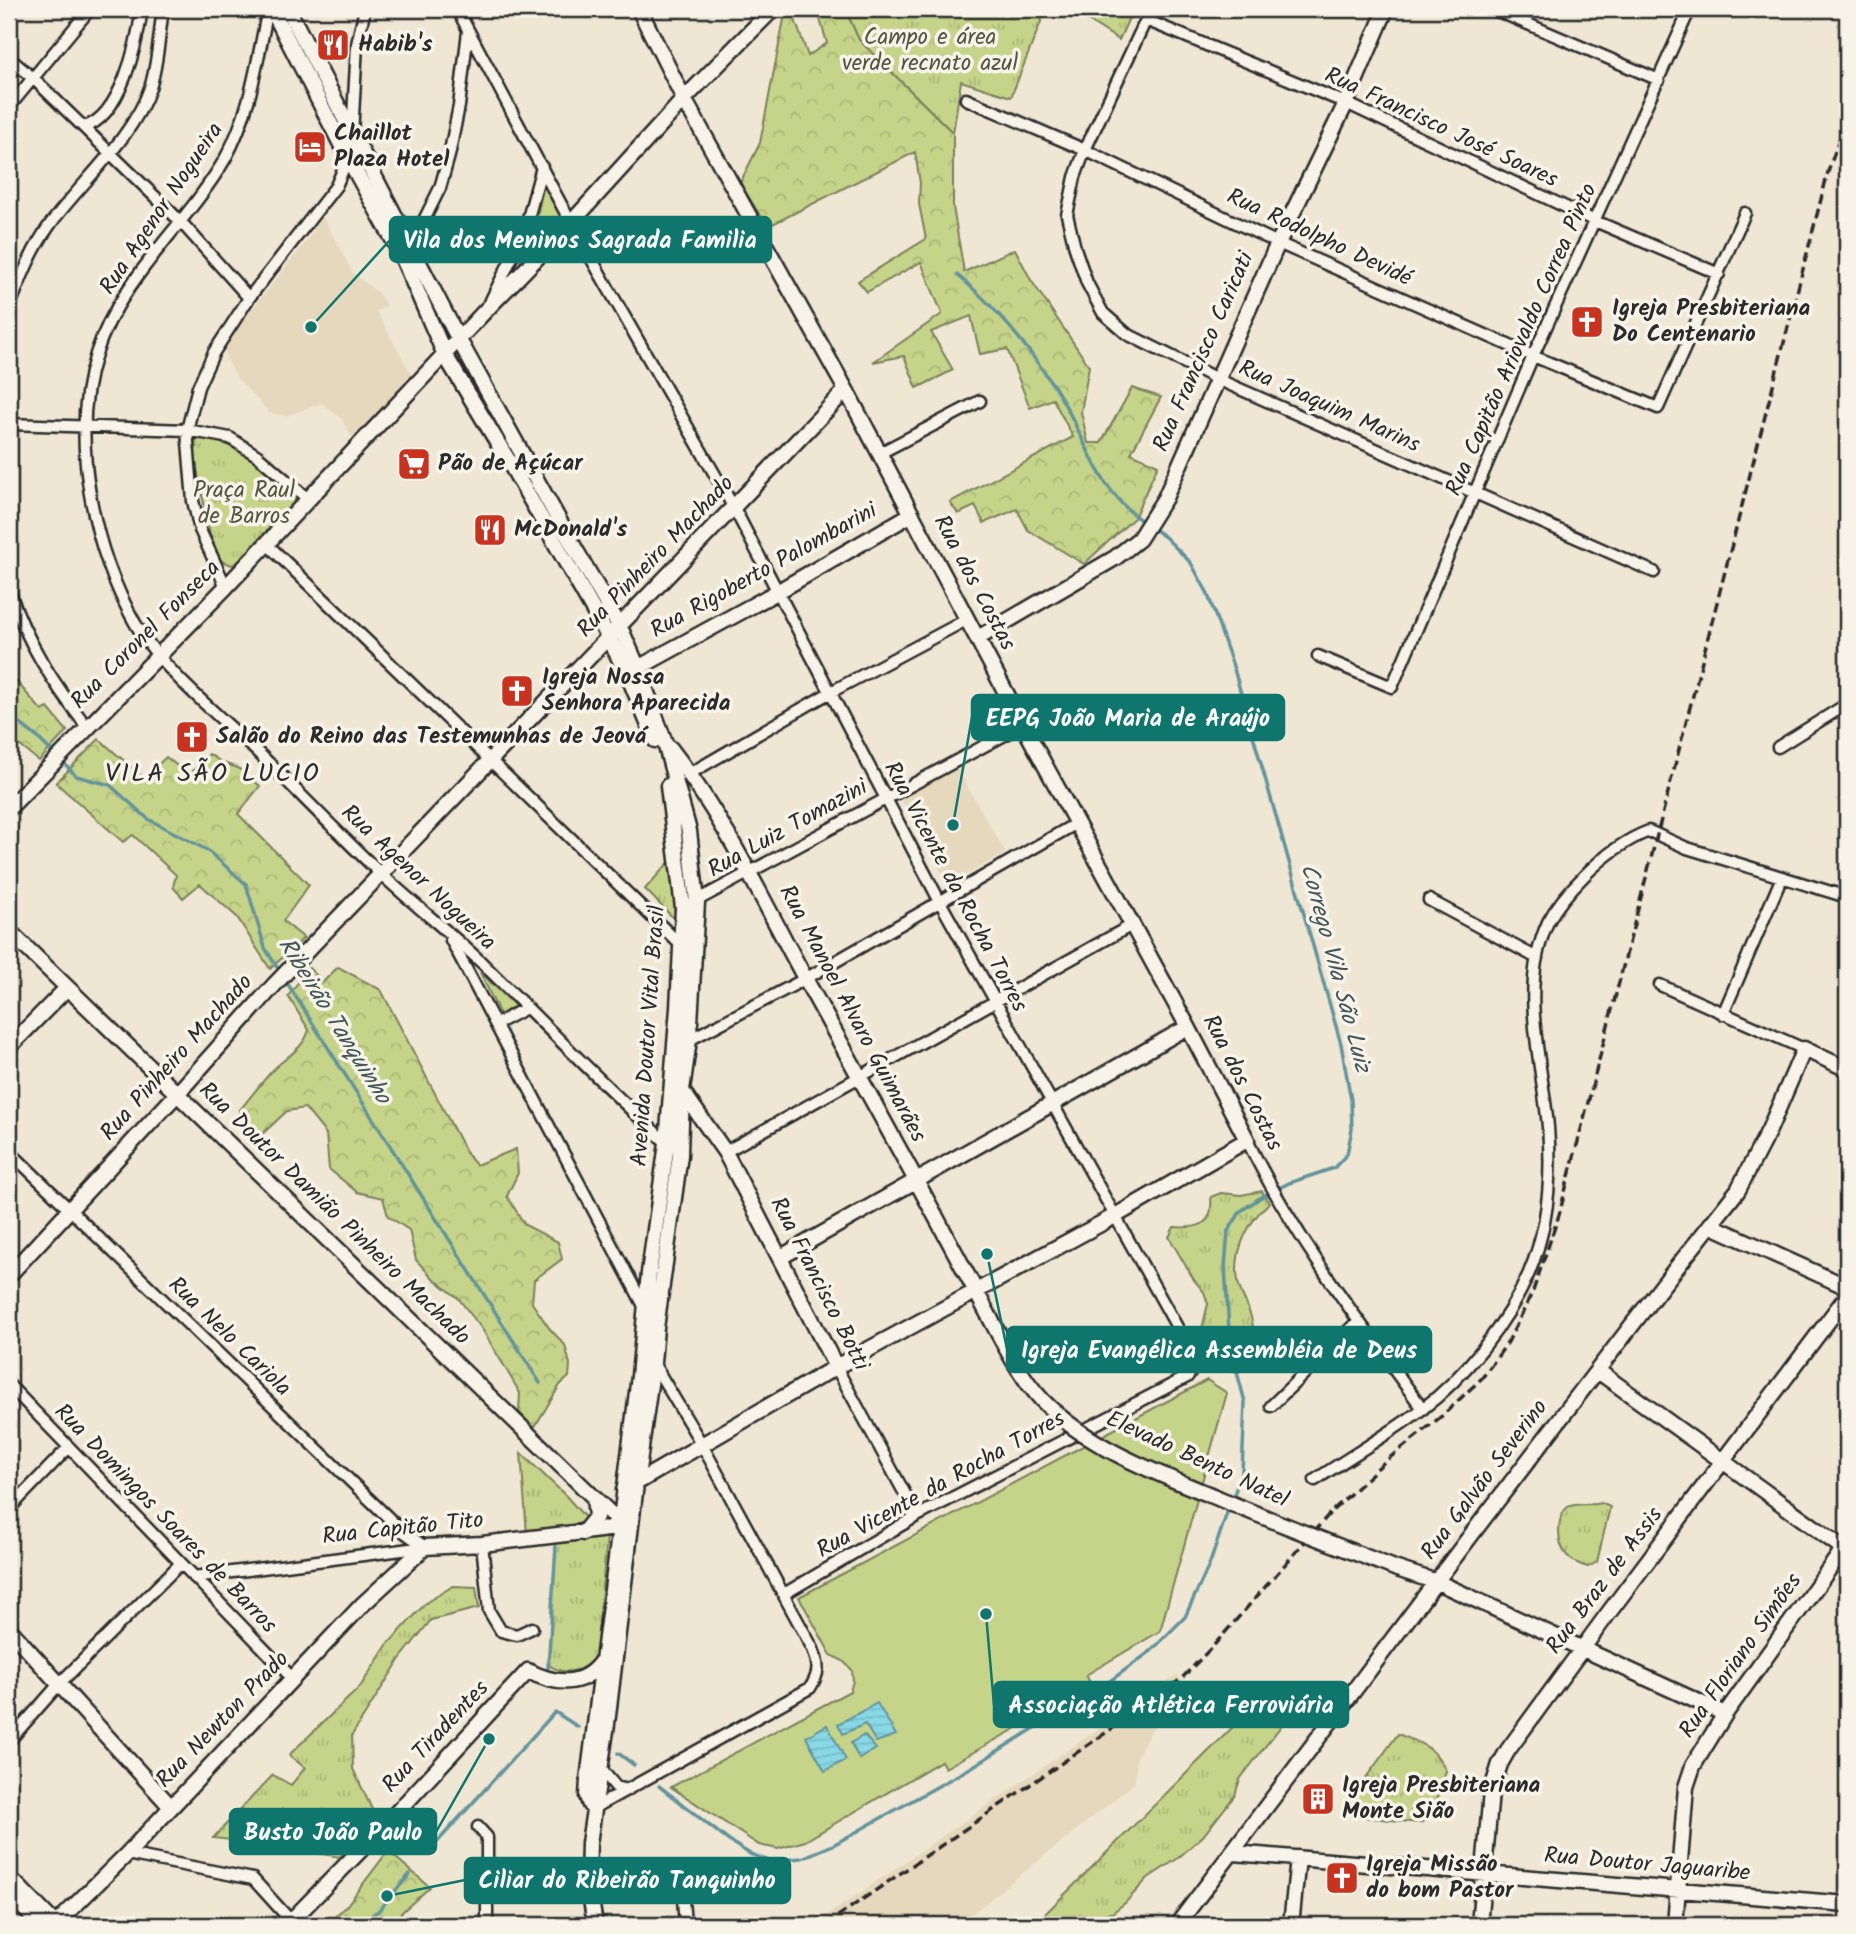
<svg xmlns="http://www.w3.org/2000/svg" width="1856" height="1934" font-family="Kalam,sans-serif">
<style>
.built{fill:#e5d8bc}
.grass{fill:url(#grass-tufts);stroke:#78805a;stroke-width:2}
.forest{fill:url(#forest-crowns);stroke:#78805a;stroke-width:2}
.pitch{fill:#c5d489;stroke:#78805a;stroke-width:2}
.water{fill:url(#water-rules);stroke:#63939c;stroke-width:2}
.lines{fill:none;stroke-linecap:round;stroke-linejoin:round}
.stream{stroke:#63939c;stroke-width:3.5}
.street-casing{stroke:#2b2b2b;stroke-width:15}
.secondary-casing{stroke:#2b2b2b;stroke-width:19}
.street{stroke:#f7f3e8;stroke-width:10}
.secondary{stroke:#f7f3e8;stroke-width:14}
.rail{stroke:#2b2b2b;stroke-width:3.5;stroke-dasharray:10 5;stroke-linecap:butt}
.secondary-bridge-casing{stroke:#2b2b2b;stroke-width:19;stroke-linecap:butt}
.secondary-bridge{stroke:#f7f3e8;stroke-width:14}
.labels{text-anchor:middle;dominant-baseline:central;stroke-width:7;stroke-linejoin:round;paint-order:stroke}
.park-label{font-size:23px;fill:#525542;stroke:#f7f3e8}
.poi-label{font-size:23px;font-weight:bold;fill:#2b2b2b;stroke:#f7f3e8;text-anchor:start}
.street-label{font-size:23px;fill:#2b2b2b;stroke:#f7f3e8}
.water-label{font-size:24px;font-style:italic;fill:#42565a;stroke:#f7f3e8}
.quarter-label{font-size:26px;letter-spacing:2px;fill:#2b2b2b;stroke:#f7f3e8}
.leader{fill:none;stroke:#0f766e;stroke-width:2.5}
.callout-dot{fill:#0f766e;stroke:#f7f3e8;stroke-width:2.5}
.callout{fill:#0f766e;stroke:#0f766e;stroke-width:2.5}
.callout-label{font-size:24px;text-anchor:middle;font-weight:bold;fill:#fff}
</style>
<defs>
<pattern id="grass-tufts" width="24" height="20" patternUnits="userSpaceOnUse" patternTransform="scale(1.75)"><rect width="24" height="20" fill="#c5d489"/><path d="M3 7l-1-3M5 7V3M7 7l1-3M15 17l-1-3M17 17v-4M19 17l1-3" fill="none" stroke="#a9b676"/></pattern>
<pattern id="forest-crowns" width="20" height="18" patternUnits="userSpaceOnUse" patternTransform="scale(1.75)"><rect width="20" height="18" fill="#c5d489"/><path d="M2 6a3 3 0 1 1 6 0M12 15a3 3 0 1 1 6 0" fill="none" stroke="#a9b676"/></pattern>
<pattern id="water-rules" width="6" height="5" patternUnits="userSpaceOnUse" patternTransform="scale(1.75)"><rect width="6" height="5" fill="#89d8e7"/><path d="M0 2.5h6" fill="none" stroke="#76bac6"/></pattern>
</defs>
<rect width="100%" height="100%" fill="#efe7d4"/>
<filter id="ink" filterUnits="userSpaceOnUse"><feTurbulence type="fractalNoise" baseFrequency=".0143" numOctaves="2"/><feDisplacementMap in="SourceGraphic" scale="14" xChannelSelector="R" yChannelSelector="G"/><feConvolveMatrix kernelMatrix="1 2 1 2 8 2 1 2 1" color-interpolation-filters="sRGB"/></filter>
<g filter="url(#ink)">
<path class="built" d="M323,217L353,273L377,292L387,306L376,311L412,375L353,439L341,418L321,403L286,416L270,413L238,379L226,358L224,344L306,242Z
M957,769L1006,853L948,884L900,797Z
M1177,1675L1190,1691L1151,1730L1137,1756L1135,1783L958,1925H813Z"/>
<path class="grass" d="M845,9H1046L1011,97L961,81L953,133L859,40Z
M1070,9H1133L1119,40Z
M544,183L564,221L523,267L520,262L535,226Z
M208,438C251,451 267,472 300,502L247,558L232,565L221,561L210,534L193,450L196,440Z
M673,858L678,923L645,889Z
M480,972L516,1007L500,1015Z
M1262,1191L1269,1203C1248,1221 1233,1252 1238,1281C1239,1291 1246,1301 1249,1311C1257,1332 1254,1356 1239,1372L1221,1368L1208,1352L1202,1329L1208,1304L1204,1292L1194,1280L1169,1237L1174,1227C1199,1229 1214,1225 1211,1197L1221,1193L1241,1195Z
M521,1453L566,1496L590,1523L558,1531L527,1535Z
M1601,1503L1610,1507L1597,1562L1588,1567C1564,1561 1556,1545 1560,1521C1561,1516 1564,1510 1568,1507C1576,1502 1592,1506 1601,1503Z
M607,1536L596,1656C585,1671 566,1676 550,1666L549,1662L556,1537Z
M453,1586L476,1587L479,1608L431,1620L400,1659L352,1735L353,1769L378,1822L339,1857L269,1844L213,1838L273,1775L291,1785L305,1768L289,1755L360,1687L387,1645L427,1602Z
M1287,1687V1711L1281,1726L1240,1779L1235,1795L1203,1836L1177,1859L1148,1878L1125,1903L1112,1913L1079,1916L1064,1923L1046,1925L1042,1917L1269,1691Z
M1398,1734C1423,1744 1434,1746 1446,1771L1432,1817L1420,1823L1352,1816L1350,1813L1354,1794Z"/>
<path class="forest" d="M817,9H845L859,40L953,133V207L964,272L1015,249L1031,280L1089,366L1081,412L1088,443H1101L1132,388L1161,397L1131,453L1158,465L1134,518L1084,564L1028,530L1017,509L984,523L975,506L958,514L950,502L1073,437L1053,399L1030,408L1007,349L980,354L971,316L931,332L953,370L917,388L904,356L873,362L942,314L921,262L867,292L858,281L926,239L919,204L920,183L915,152L767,227L740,183L760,143L784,19L793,14L808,56L827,43Z
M9,673L42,711L48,708L67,731L39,761L9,737Z
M99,739L144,778L166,757L189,775L209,754L223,763L238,768L260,786L238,814L309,885L283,921L304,938L270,969L237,917L200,884L183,898L173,887L176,875L133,835L123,842L56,783Z
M338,967L381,990L466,1153L476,1165L516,1149L518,1173L507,1196L525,1225L558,1242L562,1259L534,1280L532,1303L550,1329L565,1345L570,1364L569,1377L560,1385L534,1428L519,1412L520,1393L500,1359L482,1329L458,1298L433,1278L416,1260L409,1230L388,1216L383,1198L357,1192L329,1169L326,1134L305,1108L287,1111L257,1139L239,1111C250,1098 260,1084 272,1071C285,1057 303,1050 309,1030L288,996L309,968L323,982Z
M388,1851L430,1887L401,1913L392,1925H326L347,1905Z"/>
<path class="pitch" d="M1207,1380L1227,1393L1160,1631L1086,1675L1092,1686L945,1768L941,1761L805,1841L778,1849L759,1845L671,1787L850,1691L853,1681L852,1670L843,1661L831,1655L799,1597Z"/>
<path class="water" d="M877,1703L896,1735L876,1742L865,1724L843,1734L838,1724Z
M827,1725L846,1760L825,1771L806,1737Z
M864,1735L876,1749L859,1759L851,1743Z"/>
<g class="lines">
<path class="stream" d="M957,275C996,306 1028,347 1055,388C1088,438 1093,488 1146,524
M1152,528L1165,537L1191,563L1207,592L1234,669L1341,1044L1351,1100L1352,1129L1347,1154L1334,1168L1289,1183L1261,1197L1241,1211L1228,1231L1225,1267L1230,1346L1245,1402L1242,1472L1232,1500
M9,715L37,737L55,755
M61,760L76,776L110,785L148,819L207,850L246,884L265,948L280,972
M284,978L540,1383
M548,1668L556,1547
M618,1753L634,1765
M659,1786L729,1841L750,1854L769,1861L802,1858L833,1845L972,1767L1110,1681L1151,1651L1185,1617L1210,1563L1229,1507
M431,1849L555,1712L578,1727
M361,1925L379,1910L410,1874"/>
<defs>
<path id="street" d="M268,9C257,61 251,112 225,159C186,226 120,278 96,354C69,437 93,549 135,623C165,675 229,723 273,767C308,802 343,838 379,872C412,903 448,931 481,962C544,1024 605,1087 670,1146
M457,9L571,223L734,508L939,900L1197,1363L1187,1377L917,1516L784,1594
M1151,9L1085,150L1075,177L1067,215L1075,248L1087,283L1103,313L1127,334L1217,379L1654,572
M1493,9L1659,80
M1146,20L1346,103L1595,221L1719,274
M9,58L33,78L181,222L249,298
M966,99L1085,150L1278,243L1533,356L1658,408L1745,213
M9,107L90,9
M84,127C121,117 137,43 142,9
M406,248L412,244L440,188L449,156L459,106L468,31
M491,300L524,233L542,167
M9,308C20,281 31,251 49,226C80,183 132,140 150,88C158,63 159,35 163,9
M9,424L187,430L230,438L258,456L309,500
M880,453L980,401
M267,544L684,948
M226,587L200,530L193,501L187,430L198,387L214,352L249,298L336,186L348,158L352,135L357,44L365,9
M9,590C27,643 53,683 87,727
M1318,656L1392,687L1533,356L1690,9
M1778,747L1847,704
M689,774L829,693L968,619
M1429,900L1537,958
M683,908L1023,725
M451,940L645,1308
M1660,985L1804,1049
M1723,1014L1782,877
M496,1024L526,1008
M689,1040L805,979L1077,823
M1247,1140C1294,1237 1359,1322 1423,1409
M9,1151L400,1529L425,1547
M725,1152L1132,925
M836,1367L917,1516
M9,1385L293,1679
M1271,1406L1358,1321
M1315,1480C1350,1457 1387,1435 1421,1410C1464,1378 1508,1322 1529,1273C1548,1228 1552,1175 1548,1127C1542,1060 1518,988 1548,922C1557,905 1570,890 1584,876C1602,858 1625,840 1649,831L1687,848L1847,897
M9,1509L68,1448
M482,1544L489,1611L501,1631L517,1635L532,1628
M194,1577L425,1547
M9,1741L60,1683L180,1564
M601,1769L616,1787L628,1790
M594,1808L810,1688C820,1673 819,1665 813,1649L701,1443L652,1361
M478,1827L487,1837V1925
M127,1854L253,1879L291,1921
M588,1880L681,1873L685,1925"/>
<path id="secondary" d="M272,9L348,158L400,252L445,355L511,465L609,638L631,682L655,740
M288,9L459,340L566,533L620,627L638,668L665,743L689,831L697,902L689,1040L682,1090L680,1155L656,1328L653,1363L636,1484L607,1724L589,1843L588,1880L595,1925
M978,638L1115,558L1139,539L1165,498L1278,243L1346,103L1386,9
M638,668L777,592L912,514
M670,748C726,820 764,903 807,982C868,1092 929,1203 988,1314
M9,808L226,587L485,311L571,223L684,99L773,9
M9,931L614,1517L619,1520L627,1519
M9,1047L67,988
M680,1088L725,1152L836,1367
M1710,1225L1847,1287
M781,1257L1188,1027
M9,1275L177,1094L275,984L846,390
M1598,1371L1847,1551
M624,1490L836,1367L1115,1216L1247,1140L1188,1027L1023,725L846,390L684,99L639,9
M583,1533L596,1517L594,1497
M1397,1569L1437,1582L1725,1714
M9,1629L171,1807
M590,1805L587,1796L588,1780L639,1376L649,1273L667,1143L678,1008L683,908L668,786
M1234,1853L1847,1904
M9,1877L56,1925
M9,1893L40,1925
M55,1925L127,1854L362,1605L425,1547L482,1544L625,1527
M287,1925L388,1822L528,1671C556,1685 584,1688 603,1659
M1177,1925L1484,1518L1662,1286L1738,1190L1769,1130L1804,1049L1847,1069
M1291,1925L1298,1858
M1479,1925L1491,1792L1500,1764L1508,1750L1607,1615L1847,1296
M1675,1925L1686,1787L1693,1766L1725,1714L1847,1544"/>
</defs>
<use href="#street" class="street-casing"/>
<use href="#secondary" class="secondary-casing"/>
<use href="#street" class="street"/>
<use href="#secondary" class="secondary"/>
<path class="rail" d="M825,1925L1145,1706L1181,1679L1215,1644L1331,1512L1382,1464L1443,1415L1482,1378L1508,1342L1533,1291L1559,1215L1828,172L1847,116"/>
<defs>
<path id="secondary-bridge" d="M988,1314C1004,1344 1019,1375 1042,1400C1087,1447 1154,1472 1213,1496C1274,1522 1336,1545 1397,1569"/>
</defs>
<use href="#secondary-bridge" class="secondary-bridge-casing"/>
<use href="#secondary-bridge" class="secondary-bridge"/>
</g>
</g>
<defs>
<symbol id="restaurant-square" viewBox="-11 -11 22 22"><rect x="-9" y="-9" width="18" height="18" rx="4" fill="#c8321e" stroke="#f7f3e8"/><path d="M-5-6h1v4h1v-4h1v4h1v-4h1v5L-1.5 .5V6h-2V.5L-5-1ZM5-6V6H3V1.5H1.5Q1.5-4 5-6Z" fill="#fff"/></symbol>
<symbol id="hotel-square" viewBox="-11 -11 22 22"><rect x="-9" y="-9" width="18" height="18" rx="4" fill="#c8321e" stroke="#f7f3e8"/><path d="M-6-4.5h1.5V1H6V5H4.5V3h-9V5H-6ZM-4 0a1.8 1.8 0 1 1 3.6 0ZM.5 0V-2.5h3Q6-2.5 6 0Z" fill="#fff"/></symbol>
<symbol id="church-square" viewBox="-11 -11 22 22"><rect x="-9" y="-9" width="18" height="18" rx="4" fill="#c8321e" stroke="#f7f3e8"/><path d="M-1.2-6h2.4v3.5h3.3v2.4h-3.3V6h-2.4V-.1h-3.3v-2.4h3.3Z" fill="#fff"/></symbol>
<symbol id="supermarket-square" viewBox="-11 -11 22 22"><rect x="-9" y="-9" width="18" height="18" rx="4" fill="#c8321e" stroke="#f7f3e8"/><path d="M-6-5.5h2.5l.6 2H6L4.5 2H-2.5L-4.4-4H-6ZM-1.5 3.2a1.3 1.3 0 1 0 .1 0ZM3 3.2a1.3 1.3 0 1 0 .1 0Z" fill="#fff"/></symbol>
<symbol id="building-square" viewBox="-11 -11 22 22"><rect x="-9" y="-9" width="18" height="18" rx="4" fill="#c8321e" stroke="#f7f3e8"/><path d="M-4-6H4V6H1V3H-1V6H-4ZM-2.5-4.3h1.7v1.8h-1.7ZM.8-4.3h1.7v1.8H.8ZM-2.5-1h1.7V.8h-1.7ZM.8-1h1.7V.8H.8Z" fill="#fff"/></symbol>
</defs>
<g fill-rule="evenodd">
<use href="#restaurant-square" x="314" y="26" width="38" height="38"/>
<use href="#hotel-square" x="291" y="128" width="38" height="38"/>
<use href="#church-square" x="1568" y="303" width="38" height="38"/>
<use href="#supermarket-square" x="395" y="445" width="38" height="38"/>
<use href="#restaurant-square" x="471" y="511" width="38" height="38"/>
<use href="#church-square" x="498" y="672" width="38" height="38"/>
<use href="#church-square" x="173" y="718" width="38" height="38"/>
<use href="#building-square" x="1299" y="1780" width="38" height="38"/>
<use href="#church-square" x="1323" y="1859" width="38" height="38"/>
</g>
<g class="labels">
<g class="park-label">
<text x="930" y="38">Campo e área<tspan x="930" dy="26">verde recnato azul</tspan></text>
<text x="244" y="491">Praça Raul<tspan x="244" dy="26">de Barros</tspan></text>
</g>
<g class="poi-label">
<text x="358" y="45">Habib's</text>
<text x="334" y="134">Chaillot<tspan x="334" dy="26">Plaza Hotel</tspan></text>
<text x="1612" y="309">Igreja Presbiteriana<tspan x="1612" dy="26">Do Centenario</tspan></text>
<text x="438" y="464">Pão de Açúcar</text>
<text x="514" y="530">McDonald's</text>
<text x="542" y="678">Igreja Nossa<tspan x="542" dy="26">Senhora Aparecida</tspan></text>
<text x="216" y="737">Salão do Reino das Testemunhas de Jeová</text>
<text x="1342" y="1786">Igreja Presbiteriana<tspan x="1342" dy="26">Monte Sião</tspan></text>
<text x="1366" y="1865">Igreja Missão<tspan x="1366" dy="26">do bom Pastor</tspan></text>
</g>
<g class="street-label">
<text transform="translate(1441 128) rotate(25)">Rua Francisco José Soares</text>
<text transform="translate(162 209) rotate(-56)">Rua Agenor Nogueira</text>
<text transform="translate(1319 238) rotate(25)">Rua Rodolpho Devidé</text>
<text transform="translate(1522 340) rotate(-66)">Rua Capitão Ariovaldo Correa Pinto</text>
<text transform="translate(1204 352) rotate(-66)">Rua Francisco Caricati</text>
<text transform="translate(1329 407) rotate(24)">Rua Joaquim Marins</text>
<text transform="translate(656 557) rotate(-46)">Rua Pinheiro Machado</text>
<text transform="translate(764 571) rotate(-29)">Rua Rigoberto Palombarini</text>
<text transform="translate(974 583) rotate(62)">Rua dos Costas</text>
<text transform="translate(146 635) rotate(-45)">Rua Coronel Fonseca</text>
<text transform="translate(788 829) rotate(-29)">Rua Luiz Tomazini</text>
<text transform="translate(418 878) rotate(43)">Rua Agenor Nogueira</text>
<text transform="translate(955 887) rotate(62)">Rua Vicente da Rocha Torres</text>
<text transform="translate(852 1014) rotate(62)">Rua Manoel Alvaro Guimarães</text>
<text transform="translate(649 1036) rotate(-86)">Avenida Doutor Vital Brasil</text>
<text transform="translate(177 1058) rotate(-48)">Rua Pinheiro Machado</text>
<text transform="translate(1242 1083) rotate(63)">Rua dos Costas</text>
<text transform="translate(334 1214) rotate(44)">Rua Doutor Damião Pinheiro Machado</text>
<text transform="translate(819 1284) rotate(63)">Rua Francisco Botti</text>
<text transform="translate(229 1337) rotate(44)">Rua Nelo Cariola</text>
<text transform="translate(1197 1460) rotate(25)">Elevado Bento Natel</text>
<text transform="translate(1485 1480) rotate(-53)">Rua Galvão Severino</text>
<text transform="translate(941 1485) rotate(-29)">Rua Vicente da Rocha Torres</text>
<text transform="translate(165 1519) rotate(46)">Rua Domingos Soares de Barros</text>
<text transform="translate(403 1529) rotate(-6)">Rua Capitão Tito</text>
<text transform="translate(1605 1581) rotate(-53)">Rua Braz de Assis</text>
<text transform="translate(1741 1656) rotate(-55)">Rua Floriano Simões</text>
<text transform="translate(223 1720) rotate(-46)">Rua Newton Prado</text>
<text transform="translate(436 1737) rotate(-47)">Rua Tiradentes</text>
<text transform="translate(1647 1865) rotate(5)">Rua Doutor Jaguaribe</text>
</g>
<g class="water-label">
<text transform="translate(1335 968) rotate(75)">Corrego Vila São Luiz</text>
<text transform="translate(334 1021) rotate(58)">Ribeirão Tanquinho</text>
</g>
<g class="quarter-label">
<text x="213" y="774">VILA SÃO LUCIO</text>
</g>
</g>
<path class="leader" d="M311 327L390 240M953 825L972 717M987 1254L1007 1349M986 1614L994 1705M489 1739L436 1832M387 1896L465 1880"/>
<g class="callout-dot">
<circle cx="311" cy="327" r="7"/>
<circle cx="953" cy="825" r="7"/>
<circle cx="987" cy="1254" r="7"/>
<circle cx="986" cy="1614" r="7"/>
<circle cx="489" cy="1739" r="7"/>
<circle cx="387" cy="1896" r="7"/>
</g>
<g class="callout">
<rect x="390" y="217" width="381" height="45" rx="7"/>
<rect x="972" y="695" width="312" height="45" rx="7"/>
<rect x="1007" y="1327" width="424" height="45" rx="7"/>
<rect x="994" y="1682" width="354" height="45" rx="7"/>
<rect x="230" y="1809" width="206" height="45" rx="7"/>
<rect x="465" y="1858" width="325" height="45" rx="7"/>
</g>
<g class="callout-label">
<text x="580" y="248">Vila dos Meninos Sagrada Familia</text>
<text x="1128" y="726">EEPG João Maria de Araújo</text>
<text x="1219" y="1358">Igreja Evangélica Assembléia de Deus</text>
<text x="1171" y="1713">Associação Atlética Ferroviária</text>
<text x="333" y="1840">Busto João Paulo</text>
<text x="627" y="1888">Ciliar do Ribeirão Tanquinho</text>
</g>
<rect width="1856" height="1934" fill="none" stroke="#f7f3e8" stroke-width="35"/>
<rect x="18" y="18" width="1821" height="1899" fill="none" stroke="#2b2b2b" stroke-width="2.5" filter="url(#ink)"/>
</svg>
